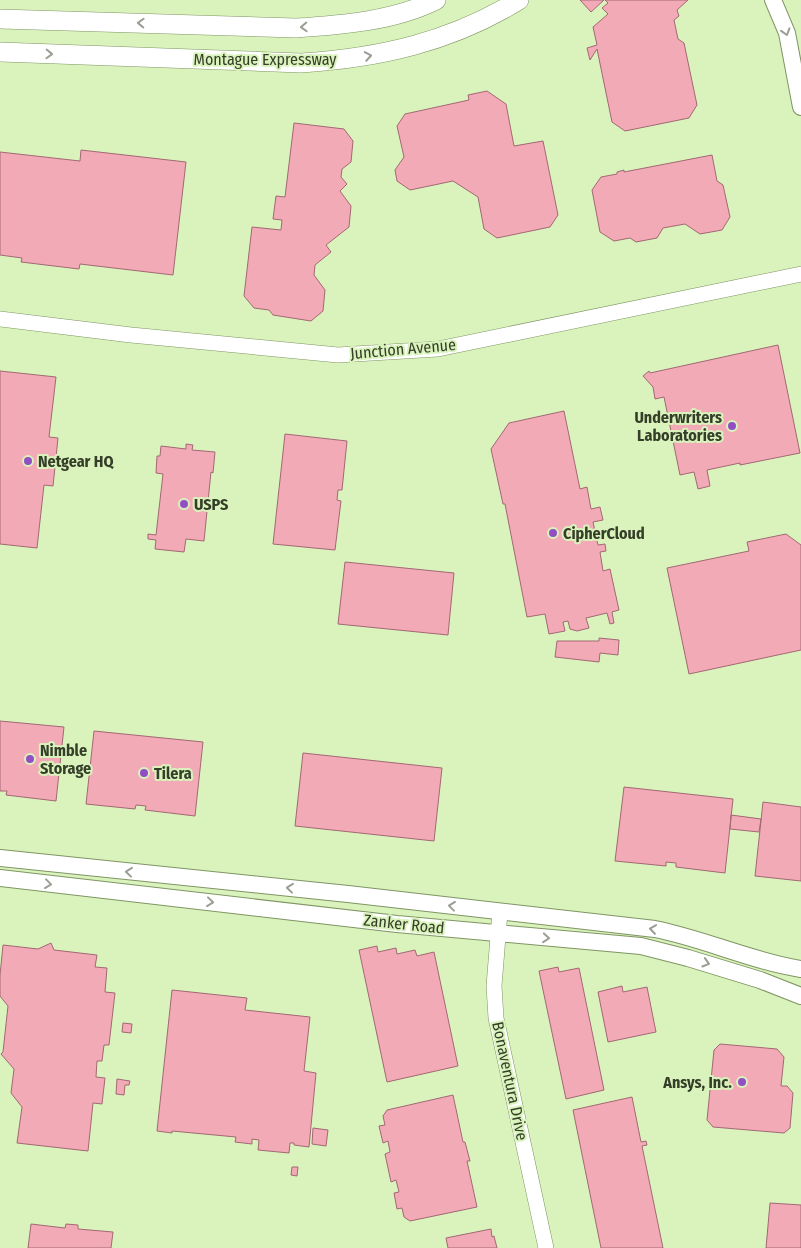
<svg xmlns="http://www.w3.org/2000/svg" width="801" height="1248" font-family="'Fira Sans Condensed',sans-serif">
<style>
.building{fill:#f2aab6;stroke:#a26873}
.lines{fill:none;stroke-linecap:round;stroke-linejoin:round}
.secondary-casing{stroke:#7f9563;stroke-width:16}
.primary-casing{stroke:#7f9563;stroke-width:18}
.highway-casing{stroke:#7f9563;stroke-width:20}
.secondary{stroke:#fff;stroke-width:15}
.primary{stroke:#fff;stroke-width:16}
.highway{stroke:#fff;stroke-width:19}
.oneway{stroke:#9a9e94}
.poi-dot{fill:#914fc4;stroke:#daf3bd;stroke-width:2}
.labels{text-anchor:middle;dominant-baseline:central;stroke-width:4;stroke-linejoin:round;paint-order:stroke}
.street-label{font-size:16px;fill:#343e28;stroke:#daf3bd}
.poi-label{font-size:16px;font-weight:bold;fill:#343e28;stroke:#daf3bd;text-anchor:start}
</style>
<rect width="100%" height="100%" fill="#daf3bd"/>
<path class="building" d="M580,0H604L591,12Z
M605,0H688L677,10L679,16L674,20L678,39L684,43L697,105L689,118L625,131L612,122L597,49L590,60L587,48L597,45L593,27L608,14L602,8L608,3Z
M487,91L506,104L514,146L543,141L558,215L550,227L497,238L484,229L478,197L453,181L410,190L397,181L395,170L404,157L397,126L405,114L469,100L468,95Z
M294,123L344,129L353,141L351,162L342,169L341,177L347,184L340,191L351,206L349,227L326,245L331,252L315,265L314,275L325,290L323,311L311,321L273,315L269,310L254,308L244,296L252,227L281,230L282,220L273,219L276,196L285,197Z
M81,150L186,162L173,275L80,264L79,269L21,262L22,258L0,255V152L80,161Z
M712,155L717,181L723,185L730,217L722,230L700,234L685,224L663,228L657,238L636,242L630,238L614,241L600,232L592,190L601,177L617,174V172L624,170V172Z
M778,345L800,453L740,465V463L707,470L710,486L698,489L694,472L680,475L664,397L655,399L653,387L643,376L649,371L650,373Z
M0,371L56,377L49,437L58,438L53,486L44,485L37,548L0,544Z
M564,411L580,489L587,487L591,509L600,507L603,520L593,522L598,545L605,544L606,551L600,552L603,571L610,569L619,610L612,612L614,623L610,624L607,613L586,618L589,628L577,631L570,629L568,621L563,622L565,631L549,634L545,614L527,617L505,504H503L491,449L509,423Z
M285,434L347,441L342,490H338L337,500L341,501L335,550L273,544Z
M186,444L193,445L192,450L215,452L213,473L211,472L204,541L186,539L184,552L155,549L156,540L148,539V534L156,535L163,474L156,473L157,456H160L161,446L186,449Z
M786,534L801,545V650L689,674L667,568L749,551L747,542Z
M345,562L454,573L448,635L338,624Z
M599,638L619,640L618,655L600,653L599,662L555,657L557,641H599Z
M0,721L64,727L56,801L6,795L7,791H0Z
M94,731L203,742L195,816L145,810L146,806L136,805L135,809L86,804Z
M303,753L442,768L434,841L295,826Z
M624,787L733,799L725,873L676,867V863L666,862V866L615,861Z
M763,802L801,807V881L755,876Z
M731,815L761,819L759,832L730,829Z
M51,943L54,950L97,955L95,967L107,968L105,992L115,993L109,1045H104L102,1061H97L96,1077L105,1078L102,1104L93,1103L88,1151L17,1143L22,1107L11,1093L14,1069L1,1054L3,1052L8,1006L0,996V975L3,945L38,949Z
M377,946L378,952L396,948L397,954L415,950L417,956L434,952L458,1066L387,1082L359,950Z
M558,967L559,972L579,968L604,1090L566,1099L539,971Z
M622,986L623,992L647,987L656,1032L608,1042L598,992Z
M172,990L247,998L245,1010L310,1017L304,1071L316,1073L309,1147L294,1145V1143H290L289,1153L258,1150L259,1140L252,1139V1144L235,1142L236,1137L172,1131V1133L157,1131Z
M123,1023L132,1024L131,1033L122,1032Z
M720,1044L777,1049L784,1057L781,1086H787L793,1093L790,1128L784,1133L713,1127L707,1120L714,1050Z
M117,1079L130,1081L129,1085H125L124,1095L116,1094Z
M453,1095L463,1142H465L470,1161H467L477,1207L410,1221L404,1217L402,1208L397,1209L394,1193L399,1192L396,1180L391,1182L385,1154L390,1152L388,1141L383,1143L379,1126L385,1125L383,1116L387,1110Z
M632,1097L641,1142L646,1141L647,1145L642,1146L663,1248H601L573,1110Z
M313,1128L328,1130L326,1146L312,1144Z
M292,1167H298L297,1176L291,1175Z
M770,1203L801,1205V1248H766Z
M31,1224L65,1228L66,1224L78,1225V1229L113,1232L111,1248H28Z
M491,1229L492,1237L494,1236L497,1248H448L446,1238Z"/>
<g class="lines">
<defs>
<path id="secondary" d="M0,319L131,335L338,355L438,349L801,274
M500,912L494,986L496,1018L546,1248"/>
<path id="primary" d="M773,0L787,33L801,107
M0,858L348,894L655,929C705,939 751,961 801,969
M0,878L397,924L641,946L688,958L760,980L801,996"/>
<path id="highway" d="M0,19L296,28C342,25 394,21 436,0
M0,52L301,63C379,58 451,42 519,0"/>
</defs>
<use href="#secondary" class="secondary-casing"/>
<use href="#primary" class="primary-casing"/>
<use href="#highway" class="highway-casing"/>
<use href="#secondary" class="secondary"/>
<use href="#primary" class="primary"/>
<use href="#highway" class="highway"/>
</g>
<defs><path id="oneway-chevron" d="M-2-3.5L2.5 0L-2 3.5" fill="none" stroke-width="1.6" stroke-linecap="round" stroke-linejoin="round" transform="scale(1.25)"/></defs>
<g class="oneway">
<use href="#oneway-chevron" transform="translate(141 23) rotate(-178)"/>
<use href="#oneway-chevron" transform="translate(304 27) rotate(178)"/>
<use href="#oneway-chevron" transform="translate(786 32) rotate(73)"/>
<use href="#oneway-chevron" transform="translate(49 54) rotate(2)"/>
<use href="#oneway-chevron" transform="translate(368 56) rotate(-10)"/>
<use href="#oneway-chevron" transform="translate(129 872) rotate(-174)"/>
<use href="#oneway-chevron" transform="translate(48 884) rotate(7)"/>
<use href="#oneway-chevron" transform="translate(290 888) rotate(-174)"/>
<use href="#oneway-chevron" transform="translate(210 902) rotate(6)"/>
<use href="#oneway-chevron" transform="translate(452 906) rotate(-173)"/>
<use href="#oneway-chevron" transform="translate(653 929) rotate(-172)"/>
<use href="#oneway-chevron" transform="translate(546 938) rotate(5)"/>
<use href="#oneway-chevron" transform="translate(706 963) rotate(17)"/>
</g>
<g class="poi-dot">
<circle cx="732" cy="426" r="5"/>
<circle cx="28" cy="461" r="5"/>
<circle cx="184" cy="504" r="5"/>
<circle cx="553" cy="533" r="5"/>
<circle cx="30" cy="759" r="5"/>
<circle cx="144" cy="773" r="5"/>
<circle cx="742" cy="1082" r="5"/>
</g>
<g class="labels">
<g class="street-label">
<text x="265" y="59">Montague Expressway</text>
<text transform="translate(403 349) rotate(-5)">Junction Avenue</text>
<text transform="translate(404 924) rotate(6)">Zanker Road</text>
<text transform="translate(510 1081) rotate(78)">Bonaventura Drive</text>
</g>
<g class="poi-label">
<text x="722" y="417" text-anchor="end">Underwriters<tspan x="722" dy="18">Laboratories</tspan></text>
<text x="38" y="461">Netgear HQ</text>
<text x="194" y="504">USPS</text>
<text x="563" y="533">CipherCloud</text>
<text x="40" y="750">Nimble<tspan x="40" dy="18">Storage</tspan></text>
<text x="154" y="773">Tilera</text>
<text x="732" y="1082" text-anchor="end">Ansys, Inc.</text>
</g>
</g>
</svg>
